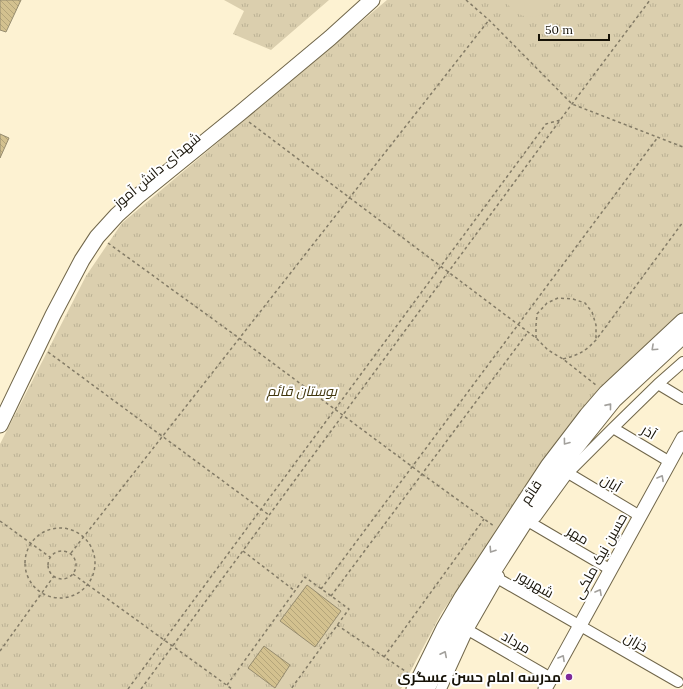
<svg xmlns="http://www.w3.org/2000/svg" width="683" height="689" font-family="Lora,Cairo,serif">
<style>
.grass{fill:url(#grass-tufts)}
.pitch{fill:#dbcfae}
.building{fill:url(#building-back-hatch);stroke:#968c6f}
.lines{fill:none;stroke-linecap:round;stroke-linejoin:round}
.minor-casing{stroke:#70664a;stroke-width:12}
.tertiary-casing{stroke:#70664a;stroke-width:15}
.secondary-casing{stroke:#70664a;stroke-width:17}
.path{stroke:#837b66;stroke-width:1.5;stroke-dasharray:3 3;stroke-linecap:butt}
.minor{stroke:#fff;stroke-width:10}
.tertiary{stroke:#fff;stroke-width:13}
.secondary{stroke:#fff;stroke-width:15}
.oneway{stroke:#a2a09c}
.poi-dot{fill:#7f2998;stroke:#fff;stroke-width:1.5}
.labels{text-anchor:middle;dominant-baseline:central;stroke-width:4;stroke-linejoin:round;paint-order:stroke}
.street-label{font-size:14px;fill:#161207;stroke:#fff}
.park-label{font-size:14px;font-style:italic;fill:#41350b;stroke:#fff}
.poi-label{font-size:14px;font-weight:bold;fill:#161207;stroke:#fff;text-anchor:end}
</style>
<defs>
<pattern id="grass-tufts" width="24" height="20" patternUnits="userSpaceOnUse"><rect width="24" height="20" fill="#dbcfae"/><path d="M3 7l-1-3M5 7V3M7 7l1-3M15 17l-1-3M17 17v-4M19 17l1-3" fill="none" stroke="#bbb194"/></pattern>
<pattern id="building-back-hatch" width="6" height="6" patternUnits="userSpaceOnUse"><rect width="6" height="6" fill="#d3c18f"/><path d="M-1 5l2 2M0 0l6 6M5-1l2 2" fill="none" stroke="#b4a57a"/></pattern>
</defs>
<rect width="100%" height="100%" fill="#fdf2d2"/>
<path class="grass" d="M224,0H329L271,50L233,34L244,11Z
M387,0H683V314L591,402L442,612L401,689H0V444L86,276L122,223Z"/>
<path class="pitch" d="M505,0H558C554,5 550,10 544,13C528,22 513,14 505,0Z"/>
<path class="building" d="M0,0H21L6,32L0,30Z
M0,134L9,138L0,158Z
M307,585L341,611L315,647L280,621Z
M264,646L290,665L275,688L248,668Z"/>
<g class="lines">
<defs>
<path id="minor" d="M658,384L683,399
M613,428L670,462
M568,473L640,516
M536,517L568,473L613,428L658,384L683,362
M531,523L611,570
M497,578L678,682
M468,630L551,678
M441,689L468,630L499,576"/>
<path id="tertiary" d="M545,689L683,438"/>
<path id="secondary" d="M0,425L53,315L82,260L97,237L117,215L138,196L239,114L330,38L372,0
M414,689L444,628L462,597L548,466L587,415L606,393L683,321
M427,689L463,619L558,470L614,400L683,336"/>
</defs>
<use href="#minor" class="minor-casing"/>
<use href="#tertiary" class="tertiary-casing"/>
<use href="#secondary" class="secondary-casing"/>
<path class="path" d="M466,0L489,20L572,104L683,147
M249,122L536,338L548,350L563,359L596,385
M108,243L239,338L422,474L494,526
M536,338V325L537,314L547,303L558,298L573,299L585,303L592,312L596,325V340
M48,352L269,515
M563,359C578,355 585,352 596,340L683,222
M0,521L50,557
M25 563a35 35 0 1 1 70 0a35 35 0 1 1-70 0Z
M243,551L295,591
M48 565a14 14 0 1 1 28 0a14 14 0 1 1-28 0Z
M71,553L489,20
M73,574L232,689
M321,589L658,137
M331,596L528,332
M337,625L408,673
M0,651L54,576
M384,657L484,519
M227,685L305,577L349,609L291,689
M128,689L546,124L560,120
M141,689L572,104L650,0"/>
<use href="#minor" class="minor"/>
<use href="#tertiary" class="tertiary"/>
<use href="#secondary" class="secondary"/>
</g>
<defs><path id="oneway-chevron" d="M-2-3.5L2.5 0L-2 3.5" fill="none" stroke-width="1.6" stroke-linecap="round" stroke-linejoin="round"/></defs>
<g class="oneway">
<use href="#oneway-chevron" transform="translate(654 348) rotate(137)"/>
<use href="#oneway-chevron" transform="translate(609 406) rotate(-51)"/>
<use href="#oneway-chevron" transform="translate(566 442) rotate(127)"/>
<use href="#oneway-chevron" transform="translate(661 478) rotate(-61)"/>
<use href="#oneway-chevron" transform="translate(492 550) rotate(123)"/>
<use href="#oneway-chevron" transform="translate(599 592) rotate(-61)"/>
<use href="#oneway-chevron" transform="translate(444 654) rotate(-63)"/>
<use href="#oneway-chevron" transform="translate(562 658) rotate(-61)"/>
</g>
<circle class="poi-dot" cx="569" cy="677" r="4"/>
<g class="labels">
<g class="street-label">
<text transform="translate(157 170) rotate(-40)">شهدای دانش آموز</text>
<text transform="translate(649 432) rotate(31)">آذر</text>
<text transform="translate(611 483) rotate(31)">آبان</text>
<text transform="translate(531 492) rotate(-56)">قائم</text>
<text transform="translate(578 535) rotate(31)">مهر</text>
<text transform="translate(600 556) rotate(-61)">حسین نیک ملکی</text>
<text transform="translate(535 584) rotate(30)">شهریور</text>
<text transform="translate(516 642) rotate(30)">مرداد</text>
<text transform="translate(636 642) rotate(30)">خزان</text>
</g>
<g class="park-label">
<text x="302" y="391">بوستان قائم</text>
</g>
<g class="poi-label">
<text x="561" y="677">مدرسه امام حسن عسگری</text>
</g>
</g>
<path d="M539 34v6h70v-6" fill="none" stroke="#161207" stroke-width="2"/>
<text x="545" y="34" font-size="12" fill="#161207" stroke="#ffffff" stroke-width="3" paint-order="stroke">50 m</text>
</svg>
